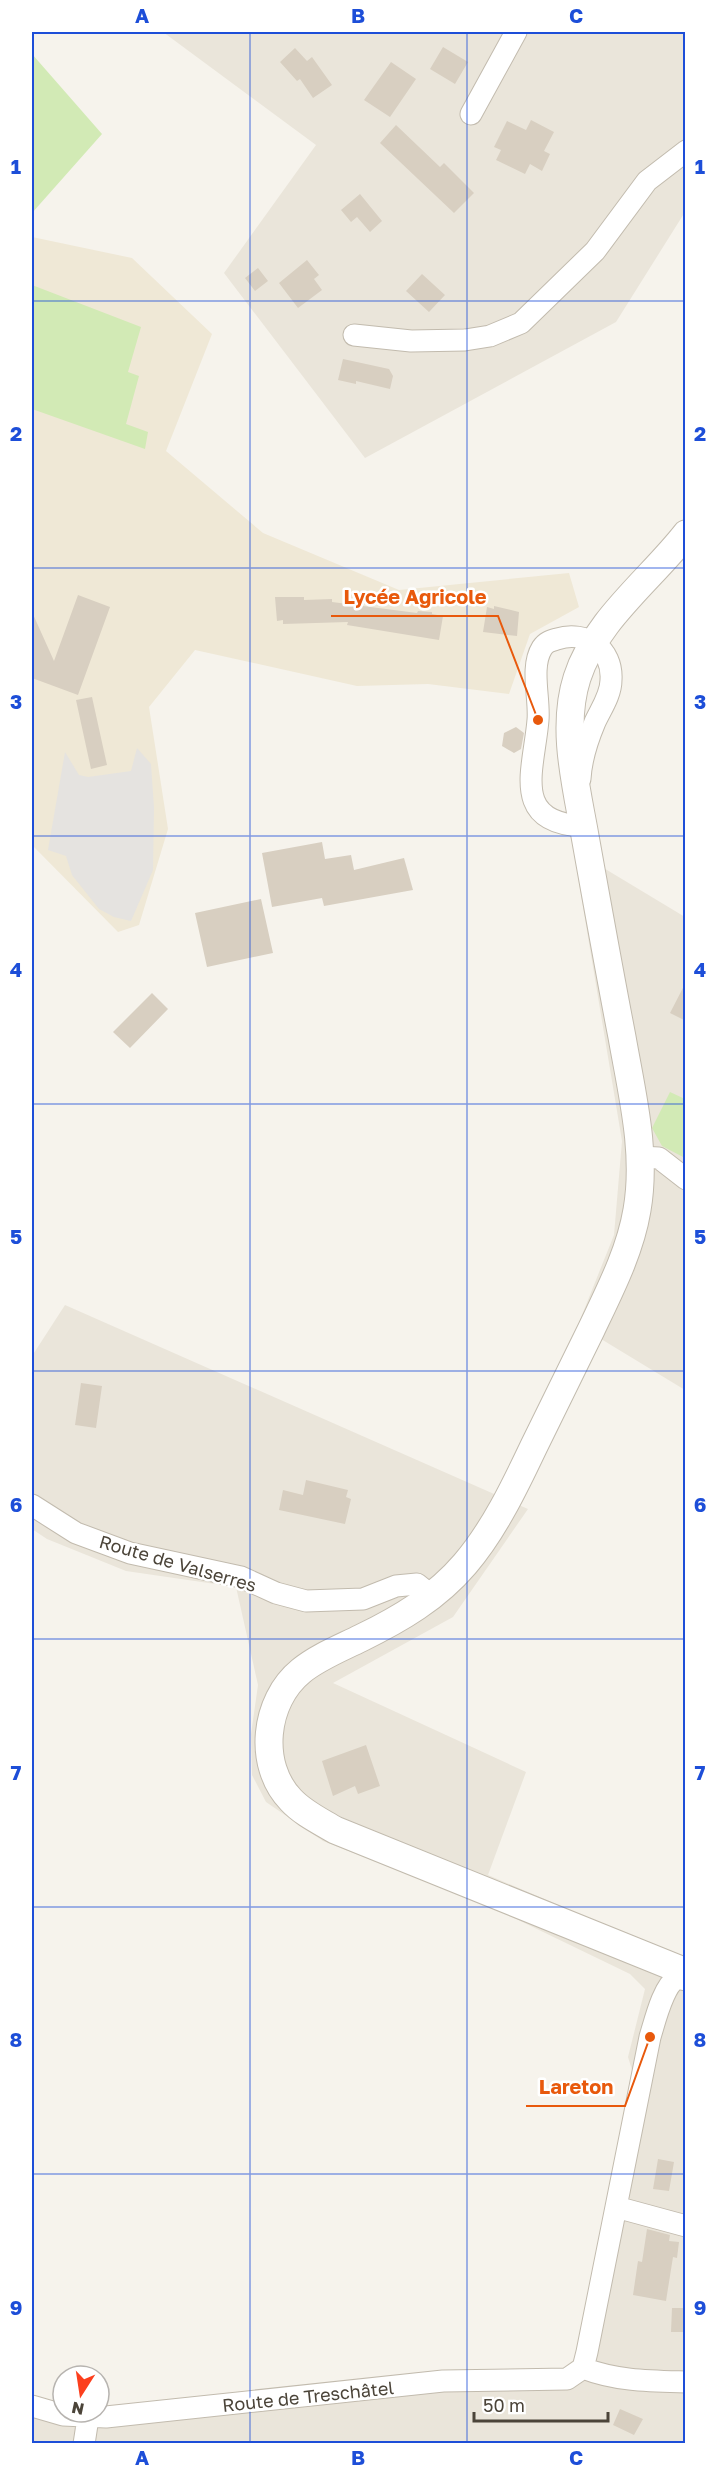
<svg xmlns="http://www.w3.org/2000/svg" width="717" height="2475" font-family="'Golos Text',sans-serif">
<style>
.residential{fill:#eae5da}
.education{fill:#efe8d6}
.green{fill:#d2eab5}
.parking{fill:#e5e3e0}
.building{fill:#d8cfc1}
.lines{fill:none;stroke-linecap:round;stroke-linejoin:round}
.minor-casing{stroke:#c2bbae;stroke-width:23}
.tertiary-casing{stroke:#c2bbae;stroke-width:29}
.minor{stroke:#fff;stroke-width:21}
.tertiary{stroke:#fff;stroke-width:27}
.grid{fill:none;stroke:#1d4ed8;stroke-width:1.5;stroke-opacity:0.55}
.labels{text-anchor:middle;dominant-baseline:central;stroke-width:5;stroke-linejoin:round;paint-order:stroke}
.street-label{font-size:18px;fill:#4b4439;stroke:#fff}
.leader{fill:none;stroke:#e8590c;stroke-width:2}
.callout-dot{fill:#e8590c;stroke:#fff;stroke-width:2}
.callout-label{font-size:20px;text-anchor:middle;font-weight:bold;fill:#e8590c;stroke:#fff;stroke-width:5;stroke-linejoin:round;paint-order:stroke}
.neatline{fill:none;stroke:#1d4ed8;stroke-width:2}
.grid-label{font-size:20px;text-anchor:middle;font-weight:bold;fill:#1d4ed8}
</style>
<rect width="100%" height="100%" fill="#f6f3ec"/>
<path class="residential" d="M163,32H685V212L616,322L365,458L224,273L316,145Z
M602,867L685,917V1390L578,1325L614,1235L622,1141L577,871Z
M65,1305L528,1509L453,1617L333,1683L526,1772L488,1875L685,1959V2443H32V2396L63,2412L559,2371L576,2358L581,2342L632,2070L628,2057L645,1989L630,1974L500,1911L323,1841L266,1802L252,1775L251,1734L258,1685L236,1587L126,1571L47,1539L32,1529V1356Z"/>
<path class="education" d="M32,237L132,258L212,334L166,451L263,533L399,590L569,573L579,607L530,634L509,694L428,684L357,686L195,650L149,707L168,829L139,925L118,932L32,845Z"/>
<path class="green" d="M32,54L102,134L32,213Z
M32,285L141,327L128,372L139,376L126,424L148,432L145,449L32,409Z
M670,1092L685,1099V1158L662,1146L652,1128Z"/>
<path class="parking" d="M137,748L151,764L154,808L153,870L131,921L114,917L99,909L72,875L66,856L48,850L65,752L79,775L88,777L131,771Z"/>
<path class="building" d="M443,47L468,62L455,84L430,69Z
M295,48L307,61L312,57L332,85L313,98L300,79L297,81L280,62Z
M391,62L416,79L390,117L364,100Z
M531,120L554,132L544,151L550,154L542,171L530,164L525,174L496,160L501,150L494,147L507,121L526,130Z
M396,125L440,167L444,163L474,193L454,213L380,143Z
M360,194L382,221L370,232L357,217L351,222L341,210Z
M307,260L319,275L314,279L322,290L298,308L279,283Z
M258,268L268,281L255,291L245,278Z
M422,274L445,295L429,312L406,291Z
M343,359L389,369L393,376L390,389L356,381V384L338,380Z
M78,595L110,607L78,695L32,678V612L54,661Z
M275,597H304V600L332,599V602L417,613L418,611L432,612V614L443,616L439,640L347,625L348,622L283,624V620L277,621Z
M494,606L519,612L517,636L483,632L487,607L494,609Z
M92,697L107,765L91,769L76,700Z
M516,727L524,733L521,749L514,753L502,746L504,733Z
M322,842L325,859L351,855L354,870L404,858L413,890L324,906L322,898L272,907L262,853Z
M261,899L273,953L207,967L195,913Z
M686,982V1021L670,1013Z
M152,993L168,1009L130,1048L113,1032Z
M81,1383L102,1386L96,1428L75,1425Z
M306,1480L348,1490L346,1497L351,1499L345,1524L279,1510L283,1490L303,1495Z
M366,1745L380,1786L358,1794L355,1786L333,1796L322,1761Z
M658,2159L674,2162L669,2191L653,2189Z
M647,2229L670,2235L669,2241L679,2242L677,2258L673,2257L666,2301L633,2295L638,2261L642,2262Z
M672,2308H686V2332H671Z
M620,2409L643,2419L634,2435L613,2425Z"/>
<g class="lines">
<defs>
<path id="minor" d="M471,114L516,32
M354,335L411,341L465,340L490,336L521,323L595,251L647,181L686,151
M580,779C581,759 587,741 595,722C601,709 611,695 611,680C613,649 586,630 557,639C550,641 546,642 542,648C530,667 540,699 538,720C534,769 510,823 583,826
M640,1157L659,1158L686,1179
M32,1505L76,1533L130,1553L241,1577L276,1593L306,1601L363,1599L396,1586L417,1584L432,1596
M616,2207L686,2226
M583,2368C616,2381 650,2381 686,2382
M32,2406L63,2415L106,2417L443,2381L567,2379L583,2368L587,2352L650,2037C655,2021 663,1986 677,1978L686,1980
M84,2444L88,2418"/>
<path id="tertiary" d="M686,534C650,580 595,621 577,678C561,728 576,785 585,836C597,903 609,970 622,1037C632,1094 647,1153 637,1210C630,1252 609,1292 591,1330C572,1369 553,1408 534,1446C515,1486 494,1530 465,1564C436,1598 400,1619 361,1638C341,1648 318,1657 301,1671C264,1701 257,1765 291,1800C303,1813 320,1821 335,1830L686,1972"/>
</defs>
<use href="#minor" class="minor-casing"/>
<use href="#tertiary" class="tertiary-casing"/>
<use href="#minor" class="minor"/>
<use href="#tertiary" class="tertiary"/>
</g>
<path class="grid" d="M250,32V2444M467,32V2444M32,301H686M32,568H686M32,836H686M32,1104H686M32,1371H686M32,1639H686M32,1907H686M32,2174H686"/>
<g class="labels">
<g class="street-label">
<text transform="translate(178 1563) rotate(16)">Route de Valserres</text>
<text transform="translate(308 2396) rotate(-6)">Route de Treschâtel</text>
</g>
</g>
<path class="leader" d="M538 720L498 616H331M650 2037L625 2106H526"/>
<g class="callout-dot">
<circle cx="538" cy="720" r="6"/>
<circle cx="650" cy="2037" r="6"/>
</g>
<g class="callout-label">
<text x="415" y="604">Lycée Agricole</text>
<text x="576" y="2094">Lareton</text>
</g>
<rect width="717" height="2475" fill="none" stroke="#ffffff" stroke-width="66"/>
<g transform="translate(81 2394) rotate(192)"><circle r="28" fill="#ffffff" stroke="#b7b4b0" stroke-width="1.5"/>
<path d="M0-4.5L10 22L0 15L-10 22Z" fill="#fc3f1d"/>
<text y="-9" font-size="16" font-weight="bold" text-anchor="middle" fill="#4b4439">N</text>
</g>
<path d="M474 2412v9h134v-9" fill="none" stroke="#4b4439" stroke-width="3"/>
<text x="483" y="2412" font-size="18" fill="#4b4439" stroke="#ffffff" stroke-width="4.5" paint-order="stroke">50 m</text>
<rect x="33" y="33" width="651" height="2409" class="neatline"/>
<g class="grid-label">
<text x="142" y="23">A</text>
<text x="358" y="23">B</text>
<text x="576" y="23">C</text>
<text x="16" y="174">1</text>
<text x="700" y="174">1</text>
<text x="16" y="441">2</text>
<text x="700" y="441">2</text>
<text x="16" y="709">3</text>
<text x="700" y="709">3</text>
<text x="16" y="977">4</text>
<text x="700" y="977">4</text>
<text x="16" y="1244">5</text>
<text x="700" y="1244">5</text>
<text x="16" y="1512">6</text>
<text x="700" y="1512">6</text>
<text x="16" y="1780">7</text>
<text x="700" y="1780">7</text>
<text x="16" y="2047">8</text>
<text x="700" y="2047">8</text>
<text x="16" y="2315">9</text>
<text x="700" y="2315">9</text>
<text x="142" y="2465">A</text>
<text x="358" y="2465">B</text>
<text x="576" y="2465">C</text>
</g>
</svg>
